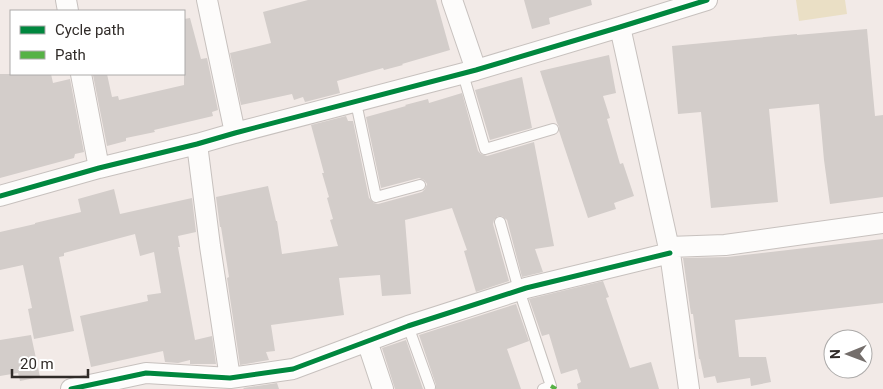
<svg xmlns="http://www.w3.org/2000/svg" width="883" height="389" font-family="Roboto,sans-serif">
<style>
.green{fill:#eadfc5}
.building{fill:#d3cdca}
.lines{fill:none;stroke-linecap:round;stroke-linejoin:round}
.lane-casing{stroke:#c7c1be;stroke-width:12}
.street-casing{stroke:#c7c1be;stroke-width:22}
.lane{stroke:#fdfcfb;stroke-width:10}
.street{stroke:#fdfcfb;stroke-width:20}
.quiet{stroke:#56b245;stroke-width:4;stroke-dasharray:8 4;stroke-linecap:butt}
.cycleway-casing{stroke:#fff;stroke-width:8}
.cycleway{stroke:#00873e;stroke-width:5}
</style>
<rect width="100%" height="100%" fill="#f2eae7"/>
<path class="green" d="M796,0H845L847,14L799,21Z"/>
<path class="building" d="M308,0H436L450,50L402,64L403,65L384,70L383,68L337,81L340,93L305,102L303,97L294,100L292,94L241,105L230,53L271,43L263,12Z
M524,0H591L592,5L549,18L550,24L532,29Z
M190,18L201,59L207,58L218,110L212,112L213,116L154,130L155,132L126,138V141L107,146L93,75L107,74L112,97L118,96L119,100L184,85V19Z
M867,29L875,116L883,115V197L830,204L824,160L819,104L769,109L778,202L711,208L701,112L678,114L672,46L797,34V35Z
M609,55L616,93L603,96L610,118L607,119L620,164L623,163L634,196L614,203L616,209L588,218L559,131V127L557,123L540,71Z
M0,74H51L53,83L70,79L84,152L75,154L74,158L0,178Z
M522,77L532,128L490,140L475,90Z
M462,93L478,151L481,154L487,156L534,142L554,246L535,249L543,272L522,277L507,220L502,216H498L494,220L493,224L509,281L476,292L464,251L467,250L452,208L405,220L411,294L382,296L380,275L339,278L344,315L271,325L275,351L266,352L269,360L240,365L227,278L229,277L221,227H220L216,197L268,186L276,221H277L282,254L338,246L330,220L333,219L327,198L329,197L322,173H324L311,125L346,116L348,121H353L369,198L374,203L378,204L422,192L425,189L427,184L424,180L419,178L381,188L366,117L406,106L405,105L428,99L429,103Z
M114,189L120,214L192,198L196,232L178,236L180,247H178L195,340L212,336L216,364H190V360L178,363L165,362L163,351L91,367L80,316L148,301L147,295L161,293L154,252L140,256L135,234L64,253V256L59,257L74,331L34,339L28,309L32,308L23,265L0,270V232L35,224V223L81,212L78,199Z
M883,239V303L735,320L739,357H766L771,382L751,386L750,378L717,383L715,376L704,378L700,359H699L693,314H691L683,258L727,257Z
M603,281L609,297L606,298L630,368L651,362L659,389H578L577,384L581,382L577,369L561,374L549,334L542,336L529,299Z
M516,304L529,341L507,349L521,389H436V385L419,335Z
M31,335L40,377L20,381L18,373L0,376V340Z
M406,340L423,389H395L382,348Z
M277,383L279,389H244L243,388Z"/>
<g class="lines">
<defs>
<path id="lane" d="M463,74L485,149L553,129
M354,102L358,112L376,197L420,185
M500,222L519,290L551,386L543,389
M408,326L430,387"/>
<path id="street" d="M66,0L68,11
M207,0L235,133
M452,0L476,70
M620,27L670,253L689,389
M81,74L99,168
M197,144L210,246L230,378
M0,196L99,168L197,144L235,133L476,70L620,27L707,0
M669,247L725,245L883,223
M367,341L383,389
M71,389L146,373L230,378L293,369L408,326L526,288L670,253"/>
</defs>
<use href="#lane" class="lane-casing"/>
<use href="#street" class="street-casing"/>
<use href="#lane" class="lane"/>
<use href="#street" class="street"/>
<path class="quiet" d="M551,386L556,389"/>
<defs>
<path id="cycleway" d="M0,196L99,168L197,144L235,133L476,70L620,27L707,0
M71,389L146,373L230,378L293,369L408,326L526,288L670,253"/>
</defs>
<use href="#cycleway" class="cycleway-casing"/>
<use href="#cycleway" class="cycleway"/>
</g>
<rect x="10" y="10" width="175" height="65" fill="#ffffff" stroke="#acaaa9"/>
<rect x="20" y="26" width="25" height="8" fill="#00873e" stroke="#acaaa9"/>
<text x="55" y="35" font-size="15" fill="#302b28">Cycle path</text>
<rect x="20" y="51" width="25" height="8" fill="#56b245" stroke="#acaaa9"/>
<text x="55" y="60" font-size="15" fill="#302b28">Path</text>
<g transform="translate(848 354) rotate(269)"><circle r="24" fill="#ffffff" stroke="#acaaa9"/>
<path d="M0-4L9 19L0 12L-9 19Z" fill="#746e6b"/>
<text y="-8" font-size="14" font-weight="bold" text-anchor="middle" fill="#302b28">N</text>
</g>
<path d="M12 369v8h76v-8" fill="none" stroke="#302b28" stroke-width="2.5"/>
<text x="20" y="369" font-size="15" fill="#302b28" stroke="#ffffff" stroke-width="4" paint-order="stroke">20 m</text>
</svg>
